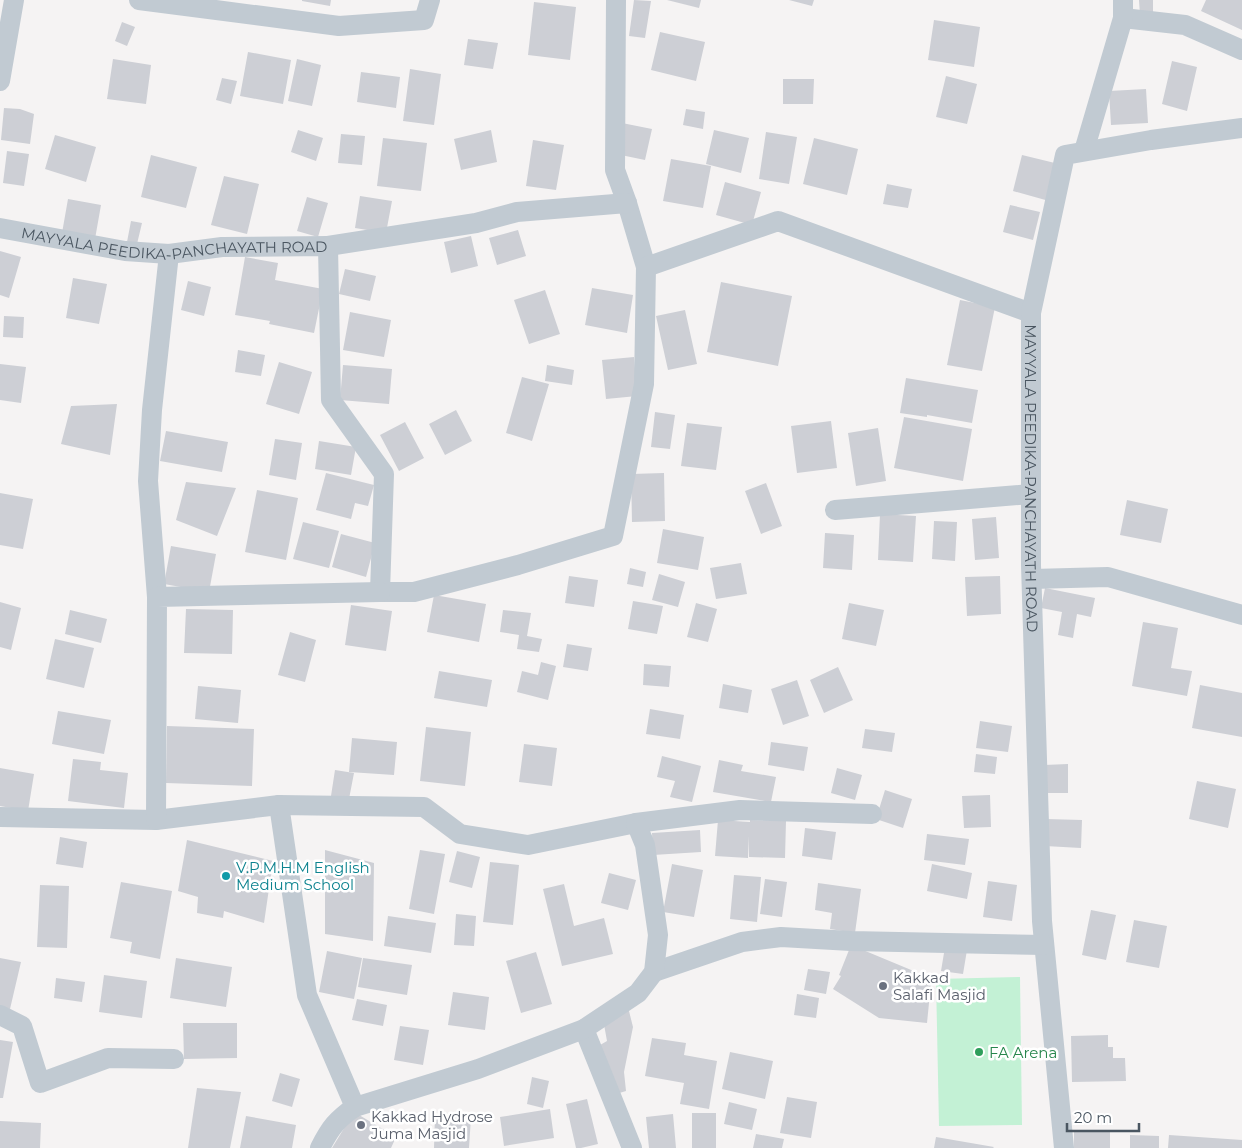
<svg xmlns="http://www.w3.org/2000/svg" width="1242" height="1148" font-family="Montserrat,sans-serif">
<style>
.pitch{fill:#c3f1d5}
.building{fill:#cdcfd5}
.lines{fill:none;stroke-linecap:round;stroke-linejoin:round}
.minor{stroke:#c1cad2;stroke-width:20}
.culture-dot{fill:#0f9aa8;stroke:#fff;stroke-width:2}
.worship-dot{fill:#6b7280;stroke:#fff;stroke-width:2}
.leisure-dot{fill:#2e9e5b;stroke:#fff;stroke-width:2}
.labels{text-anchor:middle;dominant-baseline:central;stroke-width:5;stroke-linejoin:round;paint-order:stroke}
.street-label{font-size:15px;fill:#4a5661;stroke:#fff}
.culture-label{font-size:15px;fill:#0d838f;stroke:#fff;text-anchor:start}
.worship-label{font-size:15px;fill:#5b616d;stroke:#fff;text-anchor:start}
.leisure-label{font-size:15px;fill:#27864d;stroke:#fff;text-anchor:start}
</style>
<rect width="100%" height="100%" fill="#f5f3f3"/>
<path class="pitch" d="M1020,977L1022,1125L939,1126L936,979Z"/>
<path class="building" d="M302,0H331L330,6L302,1Z
M634,0L651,1L645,38L629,36Z
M667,0H701L699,8Z
M789,0H814L812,6Z
M1139,0H1153V14L1140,15Z
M1206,0H1242V30L1201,11Z
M534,2L576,7L570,60L528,55Z
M934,20L980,27L974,67L928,60Z
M122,22L135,27L127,46L115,41Z
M660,32L705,42L696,81L651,70Z
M468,39L498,43L493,69L464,65Z
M248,52L291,60L283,104L240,96Z
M113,59L151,65L146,104L107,99Z
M297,59L321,65L312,106L288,101Z
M1172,61L1197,67L1187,111L1162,104Z
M410,69L441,74L434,125L403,121Z
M361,72L400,77L396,108L357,102Z
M946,76L977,84L967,124L936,117Z
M222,78L237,81L231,104L216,100Z
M783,79H814L813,104H783Z
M1146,89L1148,123L1111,125L1109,91Z
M4,108L20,109L34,114L30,144L1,140Z
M686,109L705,112L703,129L683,125Z
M622,123L652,129L645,160L616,154Z
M298,130L323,138L316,161L291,152Z
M491,130L497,162L461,170L454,139Z
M714,130L749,138L741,173L706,164Z
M766,132L797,137L789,184L759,179Z
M341,134L365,136L362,165L338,163Z
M55,135L96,147L86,182L45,169Z
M383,138L427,143L421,191L377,186Z
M814,138L858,149L847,195L803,184Z
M533,140L564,145L556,190L526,186Z
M7,151L29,154L24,186L3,183Z
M151,155L197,167L186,208L141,197Z
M1022,155L1059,164L1049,201L1013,191Z
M671,159L711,166L703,208L663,201Z
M224,176L259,184L247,234L211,225Z
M725,182L761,192L752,225L716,215Z
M887,184L912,189L908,208L883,204Z
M360,196L392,201L386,233L355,228Z
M307,197L328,203L318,237L297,231Z
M68,199L101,205L95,239L62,233Z
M1010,205L1040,212L1033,240L1003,232Z
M131,221L142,223L137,244L127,242Z
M518,230L526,256L497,265L489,238Z
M471,236L478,266L451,273L444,242Z
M0,251L21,257L9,298L0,295Z
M245,257L278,263L275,280L323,289L314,333L269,324L270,321L235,315Z
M345,269L376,276L370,301L339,294Z
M73,278L107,284L99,324L66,318Z
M188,281L211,287L204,316L181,310Z
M721,282L792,296L778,366L707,352Z
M592,288L633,295L627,333L585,325Z
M545,290L560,334L529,344L514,300Z
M960,300L995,307L982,371L947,365Z
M685,310L697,364L668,370L656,316Z
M350,312L391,320L384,357L343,350Z
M4,316L24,317L23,338L3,337Z
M238,350L265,355L261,376L235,372Z
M634,357L637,396L606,399L602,360Z
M279,362L312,372L299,414L266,404Z
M0,364L26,367L21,403L0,400Z
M343,365L392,369L389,404L340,400Z
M547,365L574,370L572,385L545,381Z
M522,377L549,384L532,441L506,433Z
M906,378L978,390L972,423L927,415V417L900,413Z
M117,404L110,455L61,444L71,406Z
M456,410L472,441L445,455L429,424Z
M655,412L675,415L670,449L651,447Z
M904,417L972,429L963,481L894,468Z
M831,421L837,468L797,473L791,426Z
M405,422L424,458L399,471L380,435Z
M687,423L722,427L716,470L681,466Z
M878,428L886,481L856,486L848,433Z
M166,431L228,442L222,472L160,461Z
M275,439L302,443L296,480L269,475Z
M319,441L356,447L351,475L315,469Z
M326,473L374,485L368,506L355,503L351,519L316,510Z
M664,473L665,521L632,522L631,474Z
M186,482L236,488L217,536L176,520Z
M766,483L782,526L761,534L745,491Z
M257,490L298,498L286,560L245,552Z
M0,493L33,499L23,549L0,545Z
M1127,500L1168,509L1161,543L1120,535Z
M880,514L916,516L913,562L878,560Z
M996,517L999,558L975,560L972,519Z
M934,521L957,522L955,561L932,559Z
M303,522L339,531L329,568L293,559Z
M663,529L704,537L698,570L657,563Z
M825,533L854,535L852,570L823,568Z
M341,534L375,543L366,577L332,567Z
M171,546L216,554L209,592L164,584Z
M741,563L747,594L716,599L710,568Z
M630,568L646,572L643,587L627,584Z
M659,574L685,582L678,607L652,600Z
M569,576L598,580L594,607L565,603Z
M1000,576L1001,614L967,616L965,577Z
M1045,588L1095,598L1091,617L1077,614L1073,638L1058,635L1062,612L1041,608Z
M434,595L486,604L479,642L427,632Z
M633,601L663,606L657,634L628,629Z
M0,602L21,608L11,650L0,647Z
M696,603L717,609L708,642L687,637Z
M849,603L884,610L876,646L842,639Z
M351,605L392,611L386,651L345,645Z
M186,609L233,610L232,654L184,653Z
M70,610L107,619L101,643L65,634Z
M503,610L531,613L527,636L542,639L539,652L517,649L519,635L500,632Z
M1143,622L1178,628L1171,668L1192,671L1187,696L1132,686Z
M290,632L316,640L305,682L278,675Z
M55,639L94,648L84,688L46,679Z
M567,644L592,648L588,671L563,667Z
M541,662L556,666L548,700L517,692L522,671L538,675Z
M644,664L671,666L669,687L643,685Z
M838,667L853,700L824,713L810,680Z
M439,671L492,680L487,707L434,698Z
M797,680L809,716L783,725L771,689Z
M723,684L752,690L748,713L719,708Z
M1200,685L1242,693V737L1192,728Z
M198,686L241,690L238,723L195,719Z
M650,709L684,715L680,739L646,734Z
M58,711L111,720L104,754L52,744Z
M980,721L1012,726L1008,752L976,748Z
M167,726L254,729L252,786L166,783Z
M426,727L471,732L465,786L420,781Z
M865,729L895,733L892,752L862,748Z
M352,738L397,742L394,775L349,772Z
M771,742L808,747L804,771L768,765Z
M524,744L557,748L552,786L519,782Z
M976,754L997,757L995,774L974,772Z
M662,756L701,766L692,802L670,797L675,781L657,777Z
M73,759L101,762L100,770L128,773L124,808L68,801Z
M719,760L743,765L741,771L776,777L771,802L713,792Z
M1068,764V793H1044V765Z
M0,768L34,774L28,811L0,806Z
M837,768L862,775L855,800L831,793Z
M335,770L354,773L349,799L331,796Z
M1197,781L1236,789L1228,828L1189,819Z
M885,790L912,799L903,828L876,819Z
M990,795L991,827L964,828L962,796Z
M1046,819L1082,820L1081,848L1045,846Z
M718,820L750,822V820L786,821L785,858L749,857V836L748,858L715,856Z
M805,828L836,832L832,860L802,856Z
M700,830L701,852L653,855L652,833Z
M927,834L969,839L965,865L924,860Z
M60,837L87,842L83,868L56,864Z
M187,840L273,861L264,923L224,911L223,918L197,913L198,897L178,891Z
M325,850L374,863L373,941L325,934Z
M420,850L445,854L434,914L409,909Z
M457,851L480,857L472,888L449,882Z
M490,862L519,865L513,925L483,922Z
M672,864L703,870L694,917L663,912Z
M932,864L972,873L967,899L927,891Z
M609,873L636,880L628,910L601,903Z
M734,875L761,877L757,922L730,919Z
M765,879L787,882L782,917L760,914Z
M988,881L1017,885L1012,921L983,917Z
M121,882L172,891L160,959L130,953L132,942L110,938Z
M818,883L861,889L855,933L830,929L832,913L815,910Z
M564,884L574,926L604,918L613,954L562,966L543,889Z
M40,885L69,886L67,948L37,947Z
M1091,910L1116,915L1106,960L1082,955Z
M456,914L476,916L474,946L454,945Z
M388,916L436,923L431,953L384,946Z
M1134,920L1167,926L1159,968L1126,962Z
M851,945L916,972L912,982L931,983L927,1023L879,1018L833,989L841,976L839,975Z
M945,947L967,950L963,974L941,971Z
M327,951L362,958L354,999L319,992Z
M536,952L552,1004L521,1013L506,961Z
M0,958L21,962L10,1009L0,1007Z
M176,958L232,967L226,1007L170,998Z
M363,958L412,965L407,995L358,987Z
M808,969L830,972L826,994L804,990Z
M104,975L147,981L142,1018L99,1012Z
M56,978L85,982L82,1002L54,998Z
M453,992L489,997L485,1030L448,1025Z
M797,994L819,998L816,1018L794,1015Z
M357,999L387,1005L383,1026L352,1020Z
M628,1007L633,1027L624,1072L626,1091L616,1094L595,1048L607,1041L603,1019Z
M183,1023H237V1058L184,1059Z
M400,1026L429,1030L423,1065L394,1060Z
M1108,1035V1047H1113V1058H1125L1126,1081L1072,1082L1071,1036Z
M652,1038L686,1043L684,1055L717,1061L709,1109L680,1104L684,1083L645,1076Z
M0,1040L13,1042L3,1098H0Z
M730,1052L773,1061L765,1099L722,1089Z
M280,1073L300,1079L292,1107L272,1101Z
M532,1077L549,1081L543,1108L527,1104Z
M197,1088L241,1092L230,1148H188Z
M787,1097L817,1102L811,1138L780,1133Z
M587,1099L598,1144L581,1148H576L566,1104Z
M729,1102L757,1109L752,1130L724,1124Z
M550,1109L554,1138L504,1146L500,1117Z
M354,1112L396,1137L391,1148H332Z
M692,1113H716V1148H692Z
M673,1114L676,1148H649L646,1117Z
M435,1115L471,1117L469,1148H434Z
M246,1116L296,1125L292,1148H240Z
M0,1121L41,1123L40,1148H0Z
M1074,1130H1110V1148H1074Z
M756,1134L784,1139L782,1148H753Z
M1130,1135L1159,1136V1148H1130Z
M1169,1135L1242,1140V1148H1168Z
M936,1137L994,1147L993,1148H934Z"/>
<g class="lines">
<g class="minor">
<path d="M139,0L339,26L424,20L430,0"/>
<path d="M616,0L615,170L627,203L646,267"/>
<path d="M1123,18L1185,25L1242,50"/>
<path d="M0,81L14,0"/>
<path d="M1084,151L1123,18V0"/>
<path id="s1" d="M0,228L125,251L169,254L222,247L328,246L331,400L384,474L380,592H414L518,565L613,536L644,384L646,267L778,221L1031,313V565L1042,921L1064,1148"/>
<path d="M328,246L476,223L517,212L627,203"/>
<path d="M1031,313L1065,155L1151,140L1242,128"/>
<path d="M835,510L1031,494"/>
<path d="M1032,579L1108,577L1242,615"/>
<path d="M157,597L148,481L152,410L169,254"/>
<path d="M279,805L307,995L355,1107"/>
<path d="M0,817L156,820L279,805L424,807L460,834L528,845L636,823L740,810L872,814"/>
<path d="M156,820L157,597L380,592"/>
<path d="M654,972L742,942L781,937L851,941L1044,945"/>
<path d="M0,1015L22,1026L40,1083L108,1058L174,1059"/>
<path d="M584,1029L632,1148"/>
<path d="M320,1148C330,1128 337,1119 355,1107L478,1069L584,1029L638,993L654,972L658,935L645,845L636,823"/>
</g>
</g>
<circle class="culture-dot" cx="226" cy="876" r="5"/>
<g class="worship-dot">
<circle cx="883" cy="986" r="5"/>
<circle cx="361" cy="1125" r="5"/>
</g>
<circle class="leisure-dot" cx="979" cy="1052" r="5"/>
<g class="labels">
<g class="street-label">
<text stroke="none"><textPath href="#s1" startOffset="176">MAYYALA PEEDIKA-PANCHAYATH ROAD</textPath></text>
<text stroke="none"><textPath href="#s1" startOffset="1781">MAYYALA PEEDIKA-PANCHAYATH ROAD</textPath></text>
</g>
<g class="culture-label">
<text x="236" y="867">V.P.M.H.M English<tspan x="236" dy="17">Medium School</tspan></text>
</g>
<g class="worship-label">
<text x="893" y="977">Kakkad<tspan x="893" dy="17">Salafi Masjid</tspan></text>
<text x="371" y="1116">Kakkad Hydrose<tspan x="371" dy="17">Juma Masjid</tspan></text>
</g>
<g class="leisure-label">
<text x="989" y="1052">FA Arena</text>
</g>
</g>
<path d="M1067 1123v8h72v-8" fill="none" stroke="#4a5661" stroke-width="2.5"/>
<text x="1074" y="1123" font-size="15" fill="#4a5661" stroke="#ffffff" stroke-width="4" paint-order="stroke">20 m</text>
</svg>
